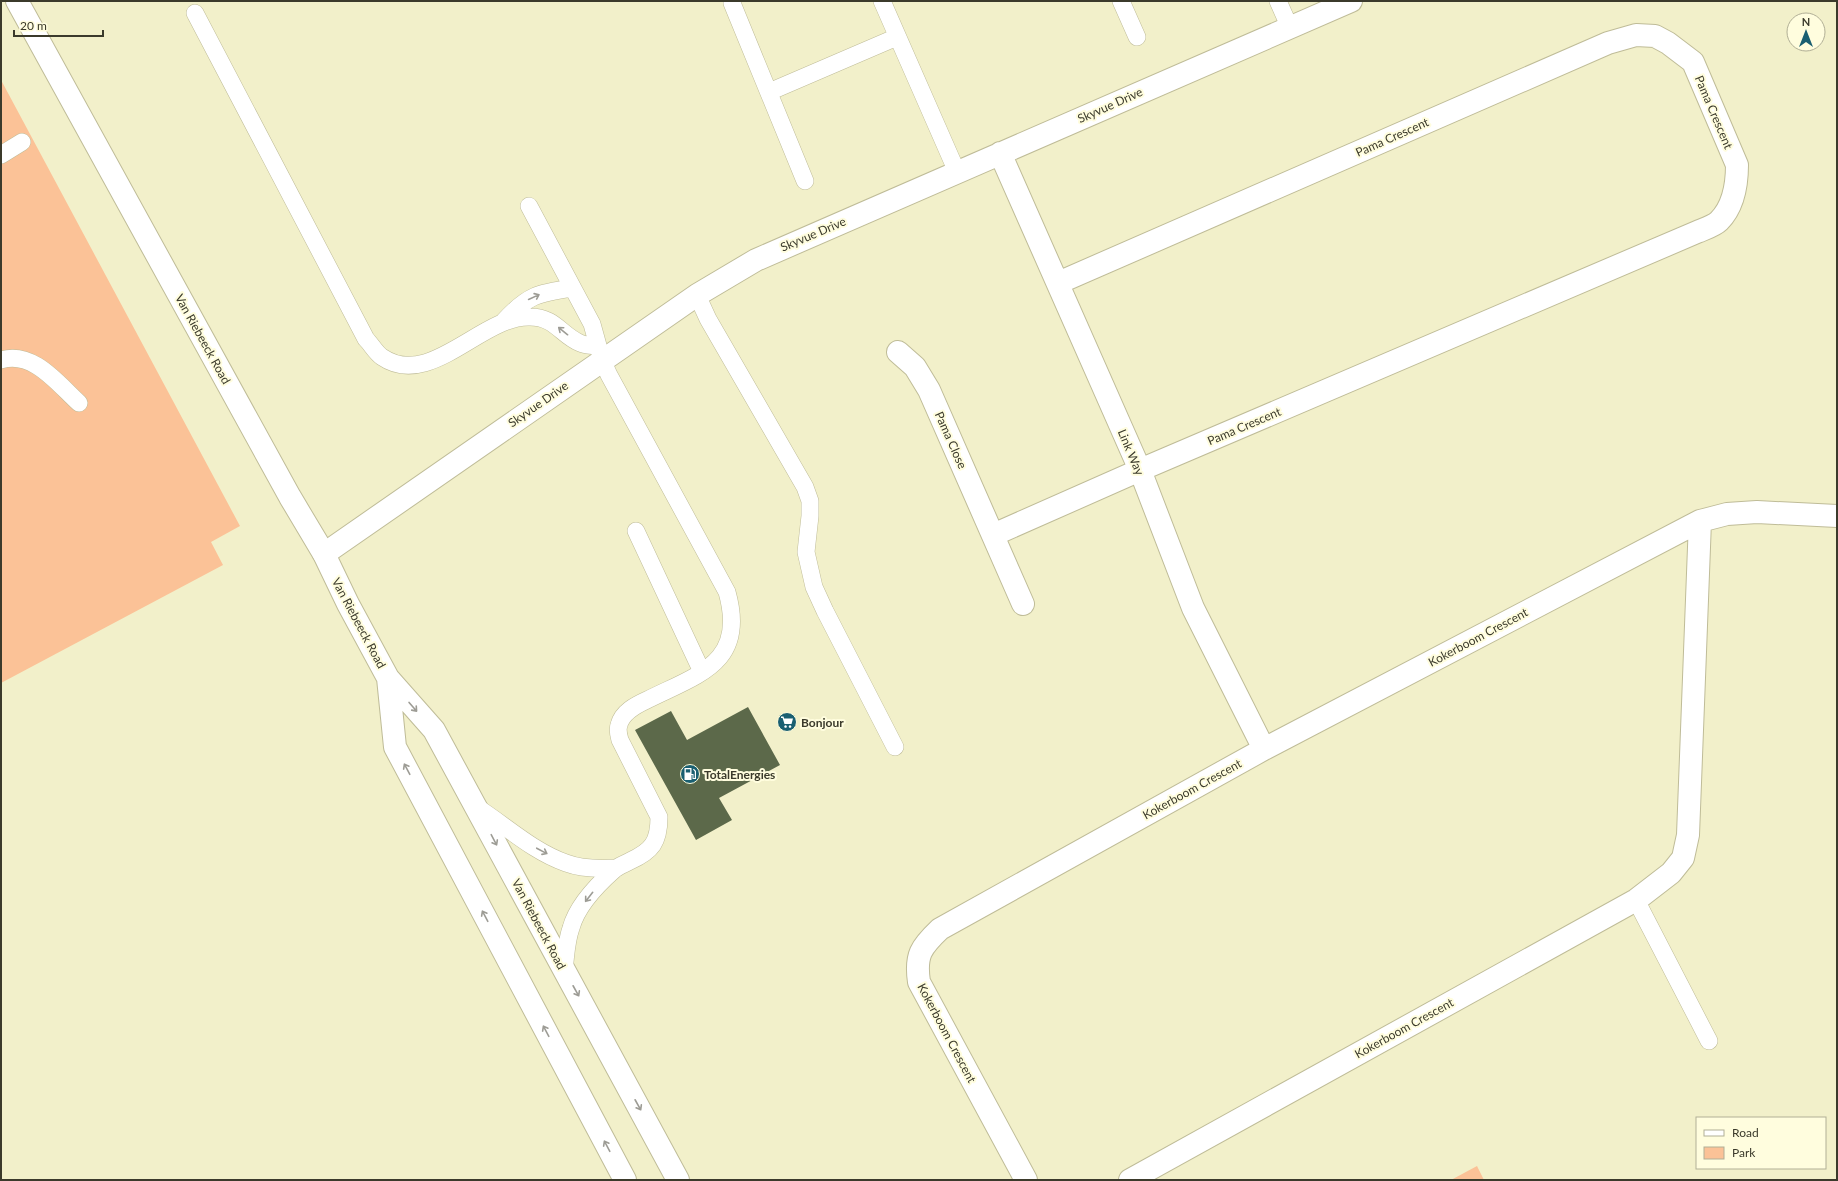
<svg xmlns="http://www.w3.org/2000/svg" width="1838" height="1181" font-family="Lato,sans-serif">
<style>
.green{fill:#fbc297}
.building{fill:#5c694a}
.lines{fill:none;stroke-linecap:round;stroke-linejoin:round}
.service-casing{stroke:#bfbc98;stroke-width:18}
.minor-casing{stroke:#bfbc98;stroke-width:24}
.primary-casing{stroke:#bfbc98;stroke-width:24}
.service{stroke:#fff;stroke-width:17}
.minor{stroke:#fff;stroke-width:22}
.primary{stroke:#fff;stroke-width:22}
.oneway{stroke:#9d9c95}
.labels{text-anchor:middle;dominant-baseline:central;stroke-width:4;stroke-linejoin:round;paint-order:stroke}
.street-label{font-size:12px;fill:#3b3a2b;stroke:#fffdde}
.poi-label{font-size:12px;font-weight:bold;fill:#3b3a2b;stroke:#fffdde;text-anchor:start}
</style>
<rect width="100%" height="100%" fill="#f2f0ca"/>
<path class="green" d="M1,80L240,526L211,542L223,565L1,683Z
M1477,1166L1484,1180H1451Z"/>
<path class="building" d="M748,707L780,765L719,798L732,820L696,840L635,730L671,711L687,740Z"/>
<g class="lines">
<defs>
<path id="service" d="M882,1L957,172
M1121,1L1137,37
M1278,1L1290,28
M732,3L805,181
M195,13L366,339C371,344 376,353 382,357C430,390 482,315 530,317C555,317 561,335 580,343C586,346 592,345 598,346
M769,92L897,37
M1,155L22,142
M529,206L592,324L602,360L609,375L727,592C747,663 699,674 647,700C636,705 622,712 619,725C617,730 619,736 620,740L659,817C659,842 652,851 630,861C625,864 618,866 614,870C597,885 577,906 571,928C566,942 566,956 564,970
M697,295L708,319L805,487L810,501V516L806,552L814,587L825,611L895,747
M504,321C528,295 538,293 572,288
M1,360C33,350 58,384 79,403
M636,531L702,672
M475,806C505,825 532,851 566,863C582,869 599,869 615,868
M1636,900L1709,1041"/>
<path id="minor" d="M1000,153L1140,470L1193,608L1264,749
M898,352L915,367L929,390L1023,604
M993,535L1140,470L1697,232C1704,229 1714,226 1719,221C1734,206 1737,185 1737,165L1693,62L1668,43L1655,36L1636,35L1608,43L1058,283
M324,554L697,295L756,260L1351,1
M1026,1180L919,982C915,955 921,947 940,929L1264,749L1700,521L1727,514L1757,512L1837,516
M1130,1180L1636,900L1671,873L1683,858L1688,835L1700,521"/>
<path id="primary" d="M17,1L290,497L324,554L348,604L388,678L434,730L678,1180
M388,678L395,747L625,1180"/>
</defs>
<use href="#service" class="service-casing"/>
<use href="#minor" class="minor-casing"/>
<use href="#primary" class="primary-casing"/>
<use href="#service" class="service"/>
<use href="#minor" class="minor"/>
<use href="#primary" class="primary"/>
</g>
<defs><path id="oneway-shaft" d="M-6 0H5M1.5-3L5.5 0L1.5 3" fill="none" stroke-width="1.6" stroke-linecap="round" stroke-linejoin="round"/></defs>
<g class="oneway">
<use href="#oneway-shaft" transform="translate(534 297) rotate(-25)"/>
<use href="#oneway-shaft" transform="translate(563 331) rotate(-141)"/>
<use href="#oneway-shaft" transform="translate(413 707) rotate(49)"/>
<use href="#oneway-shaft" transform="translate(407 769) rotate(-118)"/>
<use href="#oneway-shaft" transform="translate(494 840) rotate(62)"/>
<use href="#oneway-shaft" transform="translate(542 851) rotate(28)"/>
<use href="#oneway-shaft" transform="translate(589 897) rotate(128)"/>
<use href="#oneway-shaft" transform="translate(485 916) rotate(-118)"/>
<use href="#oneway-shaft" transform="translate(576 991) rotate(61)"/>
<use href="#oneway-shaft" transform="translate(546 1031) rotate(-118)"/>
<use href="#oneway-shaft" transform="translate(638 1105) rotate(61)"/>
<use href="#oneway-shaft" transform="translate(607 1146) rotate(-118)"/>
</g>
<defs>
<symbol id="supermarket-disc" viewBox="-11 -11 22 22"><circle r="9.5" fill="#1a5f71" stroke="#fffdde"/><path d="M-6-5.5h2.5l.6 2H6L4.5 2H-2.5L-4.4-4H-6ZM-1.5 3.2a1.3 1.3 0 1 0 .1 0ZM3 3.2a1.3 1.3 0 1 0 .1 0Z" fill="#fff"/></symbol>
<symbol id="fuel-disc" viewBox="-11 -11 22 22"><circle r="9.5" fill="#1a5f71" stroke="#fffdde"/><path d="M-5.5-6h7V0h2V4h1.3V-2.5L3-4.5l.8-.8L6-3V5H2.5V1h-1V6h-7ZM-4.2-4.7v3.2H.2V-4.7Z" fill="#fff"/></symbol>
</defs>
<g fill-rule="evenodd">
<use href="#supermarket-disc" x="776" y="711" width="22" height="22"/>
<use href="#fuel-disc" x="679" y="763" width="22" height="22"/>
</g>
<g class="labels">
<g class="street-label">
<text transform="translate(1110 105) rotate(-24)">Skyvue Drive</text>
<text transform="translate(1714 112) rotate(67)">Pama Crescent</text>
<text transform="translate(1392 137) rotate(-24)">Pama Crescent</text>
<text transform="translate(813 234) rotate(-23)">Skyvue Drive</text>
<text transform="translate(203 339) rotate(61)">Van Riebeeck Road</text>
<text transform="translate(538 404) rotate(-35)">Skyvue Drive</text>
<text transform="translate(1244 426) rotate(-23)">Pama Crescent</text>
<text transform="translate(951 440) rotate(66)">Pama Close</text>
<text transform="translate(1131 452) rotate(67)">Link Way</text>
<text transform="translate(359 623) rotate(62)">Van Riebeeck Road</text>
<text transform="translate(1478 637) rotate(-28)">Kokerboom Crescent</text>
<text transform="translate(1192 789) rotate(-29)">Kokerboom Crescent</text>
<text transform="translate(539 924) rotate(62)">Van Riebeeck Road</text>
<text transform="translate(1404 1028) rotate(-29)">Kokerboom Crescent</text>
<text transform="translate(947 1033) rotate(62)">Kokerboom Crescent</text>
</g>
<g class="poi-label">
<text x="801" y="722">Bonjour</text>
<text x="704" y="774">TotalEnergies</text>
</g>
</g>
<rect width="1838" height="1181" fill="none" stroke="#3b3a2b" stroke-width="4"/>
<rect x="1696" y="1117" width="130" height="52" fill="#fffdde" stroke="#b1af96"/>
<rect x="1704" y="1130" width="20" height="6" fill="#ffffff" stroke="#b1af96"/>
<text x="1732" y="1137" font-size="12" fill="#3b3a2b">Road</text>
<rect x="1704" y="1147" width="20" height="12" fill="#fbc297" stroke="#b1af96"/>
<text x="1732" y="1157" font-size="12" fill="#3b3a2b">Park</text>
<g transform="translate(1806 32)"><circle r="19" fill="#fffdde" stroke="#b1af96"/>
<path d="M0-3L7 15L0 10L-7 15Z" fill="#1a5f71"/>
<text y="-6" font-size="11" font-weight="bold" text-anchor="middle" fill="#3b3a2b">N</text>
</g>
<path d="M14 30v6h89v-6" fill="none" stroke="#3b3a2b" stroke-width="2"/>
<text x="20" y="30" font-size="12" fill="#3b3a2b" stroke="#fffdde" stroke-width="3" paint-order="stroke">20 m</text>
</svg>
